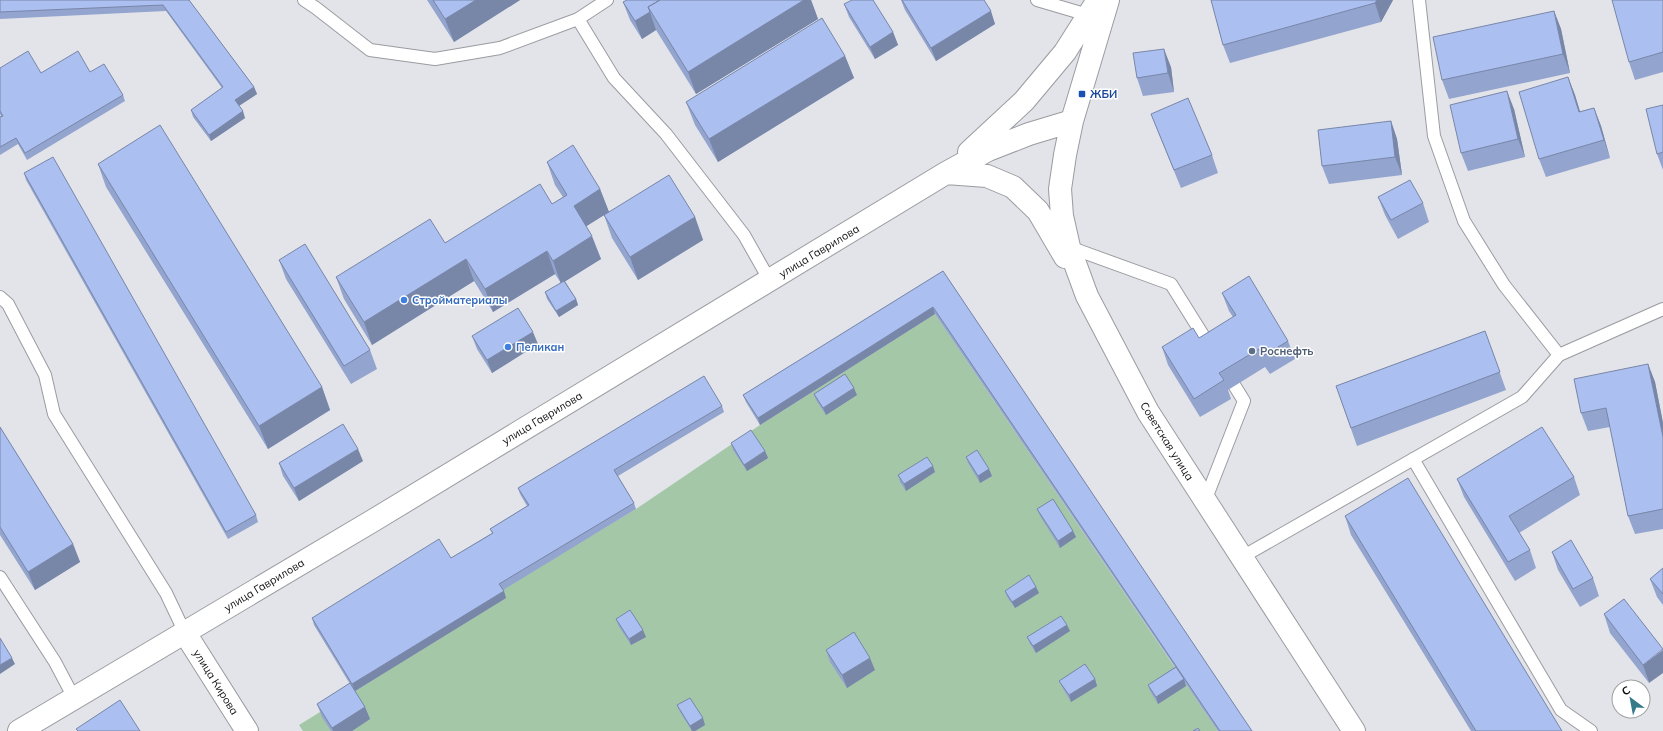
<svg xmlns="http://www.w3.org/2000/svg" width="1663" height="731" font-family="Mulish,sans-serif">
<style>
.green{fill:#a4c8a7}
.lines{fill:none;stroke-linecap:round;stroke-linejoin:round}
.lane-casing{stroke:#9a9ca0;stroke-width:14}
.secondary-casing{stroke:#9a9ca0;stroke-width:24}
.lane{stroke:#fff;stroke-width:12}
.secondary{stroke:#fff;stroke-width:22}
.wall{fill:#93a4ce}
.shaded-wall{fill:#7886a8}
.building{fill:#abbff0;stroke:#7886a8}
.transit-dot{fill:#1a4fb4;stroke:#fff;stroke-width:1.5}
.shop-dot{fill:#3f7fe0;stroke:#fff;stroke-width:1.5}
.service-dot{fill:#5c6f8a;stroke:#fff;stroke-width:1.5}
.labels{text-anchor:middle;dominant-baseline:central;stroke-width:3;stroke-linejoin:round;paint-order:stroke}
.transit-label{font-size:11px;font-weight:bold;fill:#164399;stroke:#fff;text-anchor:start}
.street-label{font-size:11px;fill:#0f0f11;stroke:#fff}
.shop-label{font-size:11px;font-weight:bold;fill:#366cbe;stroke:#fff;text-anchor:start}
.service-label{font-size:11px;font-weight:bold;fill:#4e5e75;stroke:#fff;text-anchor:start}
</style>
<rect width="100%" height="100%" fill="#e2e4e9"/>
<path class="green" d="M935,314L1218,731H303L299,725L482,612L502,590L636,509L760,425Z"/>
<g class="lines">
<defs>
<path id="lane" d="M304,0L316,8L370,50L435,59L500,48L578,19
M607,0L578,19L614,78L666,134L744,235L770,281
M1037,0L1088,15
M1069,247L1171,284L1211,348
M0,297L8,304L45,375L54,414L166,593L185,633
M1559,355L1663,309
M1413,459L1561,710L1591,731
M1205,501L1244,401L1226,372
M1242,557L1522,397L1559,355L1504,285L1464,221L1434,136L1419,0
M0,577L55,662L74,698"/>
<path id="secondary" d="M1108,0L1072,121L1065,155L1060,189L1062,216L1069,247L1087,296L1148,412L1354,731
M969,152L1024,101L1065,52L1098,0
M946,173L987,176L1013,187L1038,211L1065,257
M185,633L247,731
M19,731L374,520L946,173L988,150L1029,134L1072,121"/>
</defs>
<use href="#lane" class="lane-casing"/>
<use href="#secondary" class="secondary-casing"/>
<use href="#lane" class="lane"/>
<use href="#secondary" class="secondary"/>
</g>
<path class="wall" d="M0,0H189L254,87L257,94L239,106L245,118L211,141L193,117L191,110L222,88L166,11L0,19Z
M427,0H520L454,42Z
M627,0H811L818,19L696,94L656,30L642,39L630,20L623,2Z
M901,0H984L995,24L936,61L905,10Z
M1211,0H1393L1381,22L1230,63L1223,45Z
M1663,0V72L1635,80L1629,62Z
M844,4L893,32L898,45L875,59L849,17Z
M1554,11L1561,29L1570,73L1449,99L1442,80Z
M845,56L854,78L718,162L695,125L686,102Z
M1171,67L1174,92L1143,96L1137,78Z
M0,68L41,73L90,72L123,95L125,101L27,160L18,144L0,155V117L1,116L0,114Z
M1568,77L1575,95L1580,112L1594,108L1601,126L1610,158L1546,177L1539,159Z
M1663,105V170L1657,154Z
M1514,109L1525,157L1468,171L1461,153Z
M1151,114L1212,155L1218,173L1181,188L1158,132Z
M1391,121L1397,139L1402,175L1329,184L1322,166Z
M547,162L600,189L609,212L695,217L703,240L638,280L612,238L604,215L586,226L601,259L565,281L576,299L578,305L559,317L547,299L545,292L561,283L555,274L493,312L474,281L372,345L344,299L336,277L445,243L552,204L563,197L555,185Z
M98,164L322,387L330,410L268,449L106,187Z
M24,173L256,515L258,522L228,539L26,180Z
M1378,197L1423,203L1429,222L1398,239L1385,215Z
M279,260L370,350L377,369L351,384L286,279Z
M943,271L1252,731H1218L1184,681L1186,686L1158,704L1150,691L1148,685L1175,667L935,314L760,425L746,402L743,395Z
M1222,293L1288,341L1295,359L1270,374L1265,367L1228,390L1231,399L1200,417L1168,365L1162,347L1199,338L1233,317L1229,311Z
M1485,331L1506,390L1357,446L1336,386Z
M472,336L538,344L492,373L477,349Z
M1648,364L1655,382L1663,423V529L1635,534L1628,516L1610,427L1588,431L1581,413Z
M814,394L857,395L826,415L816,400Z
M722,406L724,412L618,476L634,503L636,509L503,590L506,598L355,691L365,707L370,719L352,731H331L322,717L317,704L350,684L314,625L312,618L451,558L492,533L490,529L527,506L520,494L518,488Z
M0,427L73,544L80,562L35,590L0,535Z
M731,443L765,451L768,458L747,471L733,450Z
M966,457L992,476L980,483L968,463Z
M363,461L299,501L283,476L279,463Z
M935,472L906,491L900,482L898,475Z
M1574,477L1580,495L1519,533L1530,550L1536,568L1515,581L1464,497L1457,479Z
M1037,509L1073,531L1076,537L1060,548L1040,516Z
M1345,516L1562,731H1471L1351,535Z
M1552,552L1593,578L1599,596L1580,607L1558,570Z
M1663,568V605L1657,597L1650,579Z
M1036,587L1039,593L1015,608L1007,597L1005,591Z
M1624,599L1649,683L1610,633L1604,614Z
M616,619L646,637L631,645L618,625Z
M1067,625L1070,631L1036,653L1030,644L1027,637Z
M826,650L875,670L847,688L830,662Z
M1095,679L1097,686L1071,702L1062,687L1059,681Z
M677,705L705,725L695,731H692L680,712Z"/>
<path class="shaded-wall" d="M476,0H520L454,42L445,19Z
M804,0H811L818,19L696,94L688,72Z
M1377,0H1393L1381,22L1375,3Z
M991,11L995,24L936,61L931,48Z
M1554,11L1561,29L1570,73L1563,54Z
M650,12L656,30L642,39L635,21Z
M893,32L898,45L875,59L870,47Z
M1164,49L1171,67L1174,92L1168,73Z
M845,56L854,78L718,162L709,139Z
M1568,77L1575,95L1586,131L1579,112Z
M254,87L257,94L237,107L235,100Z
M1507,91L1514,109L1525,157L1518,139Z
M1594,108L1601,126L1610,158L1604,140Z
M243,111L245,118L211,141L209,135Z
M1391,121L1397,139L1402,175L1395,157Z
M600,189L609,212L582,229L574,206Z
M695,217L703,240L638,280L630,257Z
M592,236L601,259L561,284L553,261Z
M547,251L555,274L493,312L485,289Z
M466,259L474,281L372,345L364,322Z
M576,299L578,305L559,317L556,311Z
M933,307L935,314L760,425L758,418Z
M533,332L538,344L492,373L487,360Z
M1648,364L1655,382L1663,423V437Z
M322,387L330,410L268,449L259,426Z
M854,388L857,395L826,415L823,408Z
M358,449L363,461L299,501L294,488Z
M765,451L768,458L747,471L744,465Z
M933,466L935,472L906,491L904,484Z
M989,469L992,476L980,483L978,476Z
M1073,531L1076,537L1060,548L1058,541Z
M73,544L80,562L35,590L28,572Z
M1036,587L1039,593L1015,608L1012,602Z
M504,591L506,598L355,691L352,684Z
M1067,625L1070,631L1036,653L1033,646Z
M643,630L646,637L631,645L629,639Z
M1663,650V673L1649,683L1643,665Z
M12,658L15,664L0,674V665Z
M870,658L875,670L847,688L842,675Z
M1095,679L1097,686L1071,702L1069,695Z
M1184,679L1186,686L1158,704L1156,697Z
M365,707L370,719L352,731H333L332,728Z
M703,718L705,725L695,731H692L690,726Z"/>
<path class="building" d="M0,0H189L254,87L235,100L243,111L209,135L191,110L223,87L163,5L0,12Z
M433,0H476L445,19Z
M627,0H660L648,7L650,12L635,21L623,2Z
M660,0H804L688,72L648,7Z
M852,0H873L893,32L870,47L844,4Z
M902,0H984L991,11L931,48Z
M1211,0H1377L1375,3L1223,45Z
M1612,0H1663V52L1629,62Z
M1554,11L1563,54L1442,80L1433,37Z
M822,18L845,56L709,139L686,102Z
M1164,49L1168,73L1137,78L1133,53Z
M28,51L41,73L78,51L90,72L104,64L123,95L25,153L16,138L0,147V117L3,116L0,111V68Z
M1568,77L1579,112L1594,108L1604,140L1539,159L1519,92Z
M1507,91L1518,139L1461,153L1450,105Z
M1188,98L1212,155L1174,170L1151,114Z
M1663,105V152L1657,154L1646,109Z
M1391,121L1395,157L1322,166L1318,130Z
M160,125L322,387L259,426L98,164Z
M573,145L600,189L574,206L592,236L553,261L547,251L485,289L466,259L364,322L336,277L430,219L445,243L540,184L552,204L567,195L547,162Z
M53,157L256,515L226,532L24,173Z
M669,175L695,217L630,257L604,215Z
M1410,180L1423,203L1391,220L1378,197Z
M305,244L370,350L344,366L279,260Z
M943,271L1252,731H1220L933,307L758,418L743,395Z
M1249,276L1288,341L1263,356L1259,349L1219,373L1224,380L1194,399L1162,347L1193,328L1199,338L1236,315L1222,293Z
M564,281L576,299L556,311L545,292Z
M518,308L533,332L487,360L472,336Z
M1485,331L1500,372L1351,428L1336,386Z
M1648,364L1663,437V509L1628,516L1606,408L1581,413L1574,379Z
M845,374L854,388L823,408L814,394Z
M704,376L722,406L614,470L634,503L499,584L504,591L352,684L312,618L439,539L451,558L493,533L490,529L529,505L518,488Z
M343,424L358,449L294,488L279,463Z
M0,427L73,544L28,572L0,527Z
M1542,427L1574,477L1509,516L1530,550L1508,562L1457,479Z
M751,430L765,451L744,465L731,443Z
M977,450L989,469L978,476L966,457Z
M927,457L933,466L904,484L898,475Z
M1408,478L1562,731H1476L1345,516Z
M1053,499L1073,531L1058,541L1037,509Z
M1571,540L1593,578L1573,589L1552,552Z
M1663,568V594L1650,579Z
M1029,575L1036,587L1012,602L1005,591Z
M1624,599L1663,649L1643,665L1604,614Z
M630,610L643,630L629,639L616,619Z
M1061,616L1067,625L1033,646L1027,637Z
M854,632L870,658L842,675L826,650Z
M0,638L12,658L0,665Z
M1085,664L1095,679L1069,695L1059,681Z
M1176,667L1184,679L1156,697L1148,685Z
M350,683L365,707L332,728L317,704Z
M690,698L703,718L690,726L677,705Z
M120,700L140,731H78L76,729Z
M1198,728L1200,731H1193Z"/>
<rect class="transit-dot" x="1078" y="90" width="8" height="8" rx="2"/>
<g class="shop-dot">
<circle cx="404" cy="300" r="4"/>
<circle cx="508" cy="347" r="4"/>
</g>
<circle class="service-dot" cx="1252" cy="351" r="4"/>
<g class="labels">
<g class="transit-label">
<text x="1090" y="94">ЖБИ</text>
</g>
<g class="street-label">
<text transform="translate(819 251) rotate(-31)">улица Гаврилова</text>
<text transform="translate(542 418) rotate(-31)">улица Гаврилова</text>
<text transform="translate(1167 441) rotate(58)">Советская улица</text>
<text transform="translate(264 585) rotate(-31)">улица Гаврилова</text>
<text transform="translate(216 682) rotate(58)">улица Кирова</text>
</g>
<g class="shop-label">
<text x="412" y="300">Стройматериалы</text>
<text x="516" y="347">Пеликан</text>
</g>
<g class="service-label">
<text x="1260" y="351">Роснефть</text>
</g>
</g>
<g transform="translate(1631 699) rotate(328)"><circle r="19" fill="#ffffff" stroke="#9f9fa0"/>
<path d="M0-3L7 15L0 10L-7 15Z" fill="#367989"/>
<text y="-6" font-size="11" font-weight="bold" text-anchor="middle" fill="#0f0f11">С</text>
</g>
</svg>
